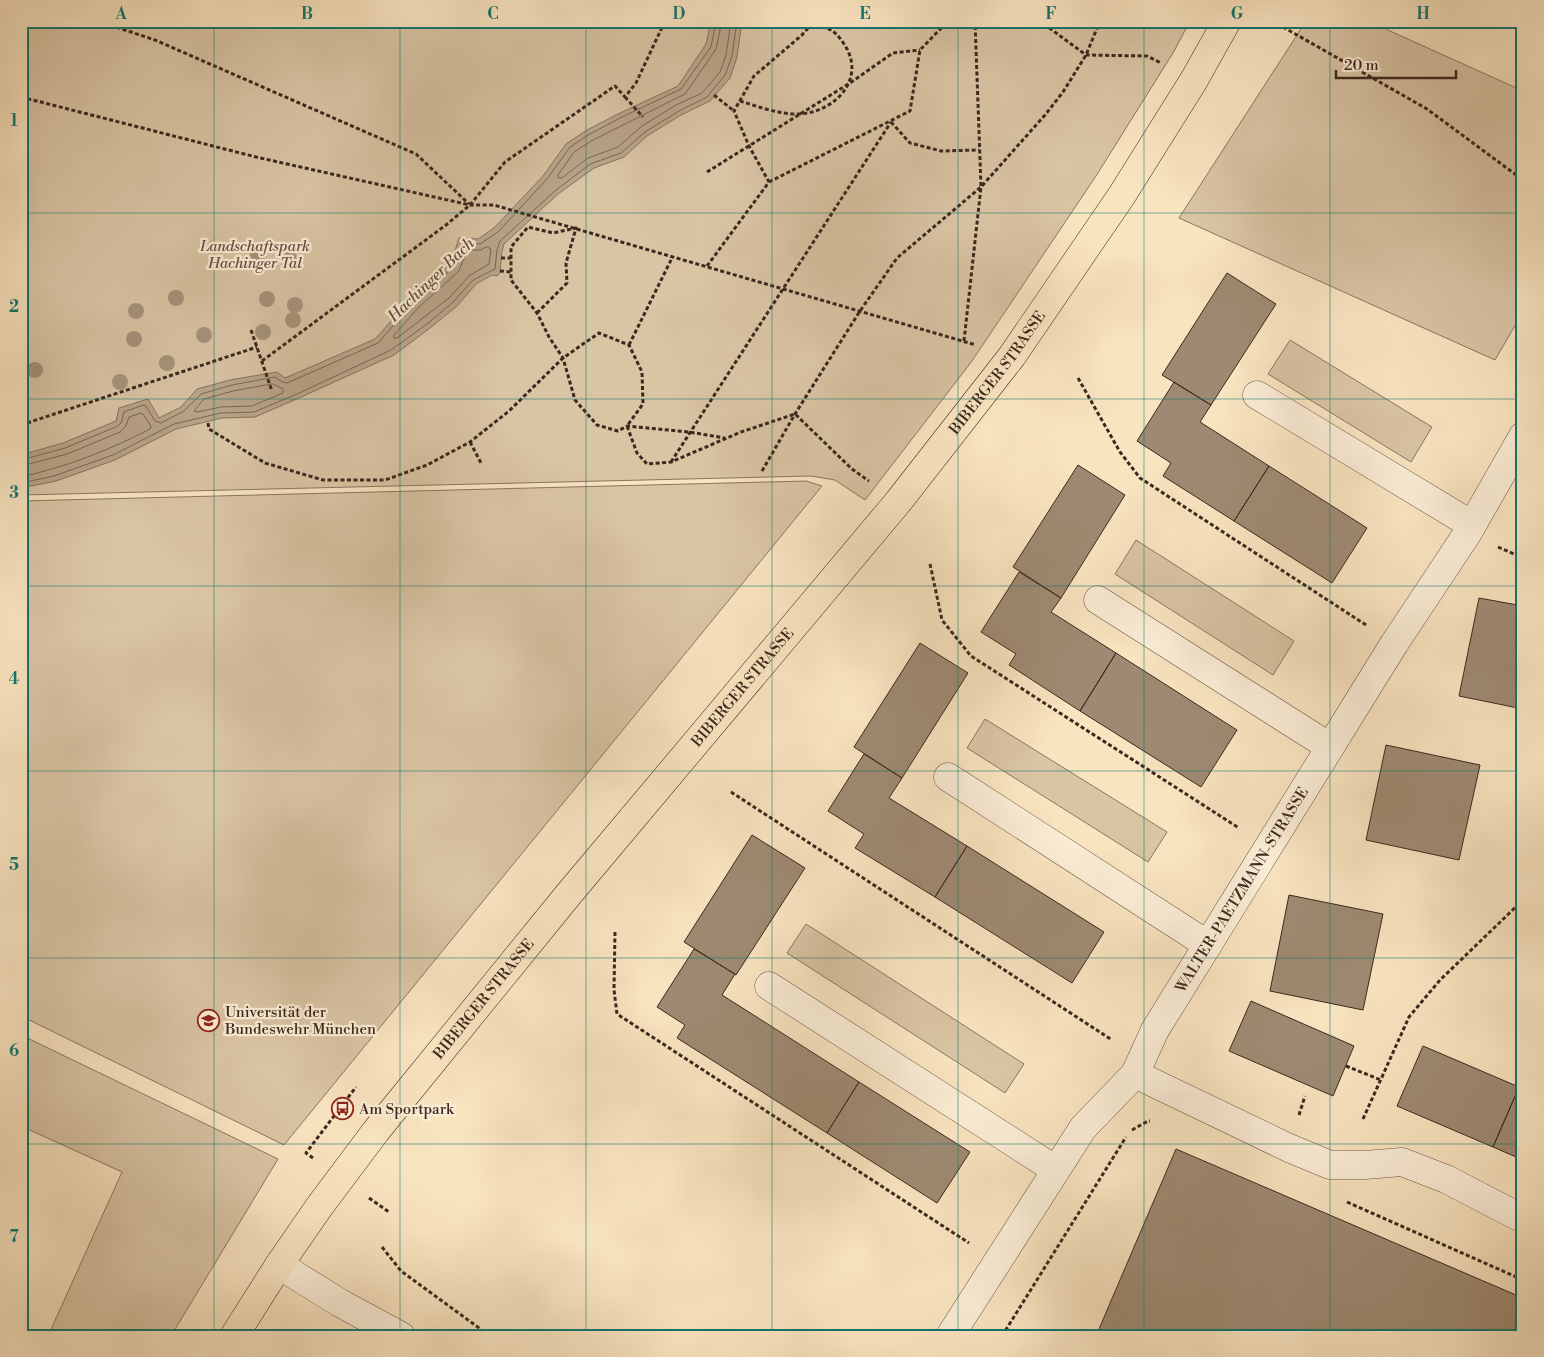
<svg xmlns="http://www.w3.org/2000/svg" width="1544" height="1357" font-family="'Libre Bodoni',serif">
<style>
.green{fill:#d9c4a4;stroke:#8a7661}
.water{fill:#b9a489;stroke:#87725e}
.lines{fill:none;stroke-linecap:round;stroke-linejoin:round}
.shore{stroke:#7a6654;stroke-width:1}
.building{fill:#9e8a72;stroke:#3c281e}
.minor-casing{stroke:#6b5746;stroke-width:29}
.major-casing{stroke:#3c281e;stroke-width:29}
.path{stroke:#3c281e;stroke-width:3;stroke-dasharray:4 2.5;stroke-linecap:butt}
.minor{stroke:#fbedd6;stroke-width:28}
.major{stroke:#f9e4c0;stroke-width:28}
.tree{fill:#a6927a}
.grid{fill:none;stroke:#0f766e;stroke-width:1;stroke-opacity:0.55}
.labels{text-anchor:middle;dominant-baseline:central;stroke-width:4.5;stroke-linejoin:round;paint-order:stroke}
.park-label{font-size:15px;font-style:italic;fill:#634f40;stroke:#fbedd6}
.street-label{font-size:15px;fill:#3c281e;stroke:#fbedd6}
.poi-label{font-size:15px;fill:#3c281e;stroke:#fbedd6;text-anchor:start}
.water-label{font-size:16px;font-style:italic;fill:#624d3e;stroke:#fbedd6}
.neatline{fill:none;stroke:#0f766e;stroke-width:2}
.grid-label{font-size:16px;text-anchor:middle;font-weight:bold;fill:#0f766e}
</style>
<rect width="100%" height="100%" fill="#f9e4c0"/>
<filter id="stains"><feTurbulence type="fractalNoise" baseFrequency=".004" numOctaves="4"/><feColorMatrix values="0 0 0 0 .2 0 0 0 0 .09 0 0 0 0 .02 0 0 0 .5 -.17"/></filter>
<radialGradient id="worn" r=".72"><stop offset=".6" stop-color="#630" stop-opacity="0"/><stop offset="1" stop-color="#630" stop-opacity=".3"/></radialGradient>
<path class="green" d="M21,21H1190L1173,53L1096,176L972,361L865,500L835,480L811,476L21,495Z
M1306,21H1368L1523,91V312L1495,360L1179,218Z
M1290,340L1432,427L1411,462L1268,374Z
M806,481L822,486L284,1145L21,1016V501Z
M1136,540L1294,641L1273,675L1115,574Z
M985,719L1167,832L1148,862L967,748Z
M806,924L1024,1064L1005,1093L787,953Z
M21,1035L278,1159L171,1336H48L122,1172L21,1126Z"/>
<path class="water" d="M711,21H742L737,57L730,78L710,101L681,115L647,136L624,157L594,168L558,194L504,244L502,251L500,273L497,276L492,275L476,284L457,306L430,328L394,355L299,398L255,417L222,418L176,429L115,460L56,481L21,488V455L63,443L116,421L119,408L148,399L159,418L181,407L197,389L230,380L277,372L285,378L375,339L411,299L451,263L459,238L478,239L494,228L543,176L566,144L587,130L618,114L678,86L706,44Z"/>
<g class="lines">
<path class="shore" d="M722,21L716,49L685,94L593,140L574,152L558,175V178H562L588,158L618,147L642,126L676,105L702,93L720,72L726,55L731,21
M487,247L491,249L489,264L469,276L449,298L397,338H394V335L419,307L459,271L467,250H480Z
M273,384L283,389V393L252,406L221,407L197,412L194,411L204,399L233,391Z
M21,460L65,448L118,426L121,423L124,412L143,405L146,406L155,421L161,423L184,411L201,394L232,385L275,377L282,382L287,383L378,343L414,302L455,266L463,243L480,244L498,232L547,179L570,147L590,134L620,118L681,89L711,47L716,21
M21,466L67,454L120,432L126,426L129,417L141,413L143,414L151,426L150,429C107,451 69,466 21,477
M21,483L54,476L113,455L174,424L221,413L254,412L297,394L391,350L427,324L453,302L473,280L495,269L497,250L500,241L555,191L590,164L621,153L645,132L679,111L707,97L725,75L732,56L737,21"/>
</g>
<path class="building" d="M1227,273L1276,304L1211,405L1162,375Z
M1174,382L1211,405L1200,422L1269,466L1234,521L1163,476L1171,463L1137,441Z
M1078,465L1125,495L1061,598L1013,567Z
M1269,466L1367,528L1332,583L1234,521Z
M1019,572L1061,598L1051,612L1116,653L1080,711L1009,665L1016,654L981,632Z
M1479,598L1523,606V709L1459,696Z
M920,643L968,673L902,778L854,747Z
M1116,653L1237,730L1201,787L1080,711Z
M1386,745L1480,765L1459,860L1366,840Z
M864,754L902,778L889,798L967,846L935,897L855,848L864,834L828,811Z
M752,835L805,868L736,975L684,942Z
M967,846L1104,932L1072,983L935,897Z
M1289,895L1383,914L1363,1010L1270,991Z
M694,949L735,974L722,995L859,1082L827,1133L677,1038L685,1025L657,1007Z
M1251,1001L1354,1046L1333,1096L1229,1051Z
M1423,1046L1519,1087L1493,1147L1397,1106Z
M859,1082L970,1152L937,1203L827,1133Z
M1519,1087L1523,1088V1160L1493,1147Z
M1176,1149L1523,1298V1336H1096Z"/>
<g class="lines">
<defs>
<g id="minor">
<path d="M1257,395L1472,525"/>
<path d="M1098,600L1330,747"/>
<path d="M948,777L1208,945"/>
<path d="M769,986L1056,1170"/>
<path d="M1135,1074L1289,1148L1330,1165H1365L1402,1162L1446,1179L1523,1219"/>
<path d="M279,1265L340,1303L401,1336"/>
<path id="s1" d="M950,1336L1083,1128L1135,1074L1155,1030L1394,644L1467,534L1523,436"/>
</g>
<g id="major">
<path id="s2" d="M234,1336L279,1265L319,1207L376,1131L568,895L898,502L1012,356L1122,195L1194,80L1227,21"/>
</g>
</defs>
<use href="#minor" class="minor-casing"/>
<use href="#major" class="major-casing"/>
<path class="path" d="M98,21L155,40L416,154L469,204
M1038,21L1044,24L1086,55L1147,56L1161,63
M1283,27L1427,109L1523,180
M714,95L734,111
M21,97L256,157L470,205H494L976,345
M625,97L643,117
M740,101C759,107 781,115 801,114C836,111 867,78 844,44C834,29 828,26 809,27
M891,122L910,143L941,151L979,150
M707,172L850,83L893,53L920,50
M769,182L910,111L920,50L948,21
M501,258H511
M707,266L769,182L749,146L734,111L754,76L802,35L814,21
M500,271L511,272
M537,313L567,283L566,263L576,228L553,233L528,227L511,247V280L537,313L549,337L563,358L575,400L597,425L618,431L627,426L689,432L725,438
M251,330L272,391
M964,341L981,187L975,21
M629,345L673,256
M262,361L446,225L470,205L505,162L615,86L625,97L636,83L665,21
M1078,378L1120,452L1140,478L1366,625
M208,423L209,429L265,463L323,480H385L427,465L470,442L509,411L563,358L599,333L629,345L642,372L643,404L627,426L637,453L647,464L671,462L741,432L795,414L852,469L869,481
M21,425L257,347
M470,442L481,463
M671,462L891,122
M762,471L795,414L860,311L897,258L981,187L1045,115L1063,92L1086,55L1100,21
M1498,547L1523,558
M930,564L942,620L971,656L1239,828
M731,792L1112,1040
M615,932L614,990L617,1014L969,1243
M1346,1066L1381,1080
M1299,1115L1305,1096
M1363,1119L1409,1017L1440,980L1523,900
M1132,1130L1148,1121H1150
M313,1158L306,1153L356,1087
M369,1198L389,1212
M1347,1202L1523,1280
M382,1247L401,1271L490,1336
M1002,1336L1126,1137"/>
<use href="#minor" class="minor"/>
<use href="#major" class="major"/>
</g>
<g class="tree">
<circle cx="258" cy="254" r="8"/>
<circle cx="290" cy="260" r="8"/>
<circle cx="176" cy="298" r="8"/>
<circle cx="267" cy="299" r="8"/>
<circle cx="295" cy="305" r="8"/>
<circle cx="136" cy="311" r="8"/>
<circle cx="293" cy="320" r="8"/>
<circle cx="263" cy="332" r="8"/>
<circle cx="204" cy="335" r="8"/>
<circle cx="134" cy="339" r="8"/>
<circle cx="167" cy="363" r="8"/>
<circle cx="35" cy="370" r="8"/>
<circle cx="120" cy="382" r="8"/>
</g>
<path class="grid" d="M214,21V1336M400,21V1336M586,21V1336M772,21V1336M958,21V1336M1144,21V1336M1330,21V1336M21,213H1523M21,399H1523M21,586H1523M21,771H1523M21,958H1523M21,1144H1523"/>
<defs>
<symbol id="university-ring" viewBox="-11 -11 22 22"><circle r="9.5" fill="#fbedd6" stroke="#8f2418" stroke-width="1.5"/><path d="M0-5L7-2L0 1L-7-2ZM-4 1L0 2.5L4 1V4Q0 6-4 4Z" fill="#8f2418"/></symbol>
<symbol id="bus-ring" viewBox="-11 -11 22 22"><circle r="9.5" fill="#fbedd6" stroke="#8f2418" stroke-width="1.5"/><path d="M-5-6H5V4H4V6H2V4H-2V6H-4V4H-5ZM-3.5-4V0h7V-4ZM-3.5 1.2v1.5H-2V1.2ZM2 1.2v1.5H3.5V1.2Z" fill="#8f2418"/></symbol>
</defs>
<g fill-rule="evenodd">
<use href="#university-ring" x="196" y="1008" width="25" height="25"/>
<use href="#bus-ring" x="330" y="1096" width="25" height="25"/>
</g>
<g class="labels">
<g class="park-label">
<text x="255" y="246">Landschaftspark<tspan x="255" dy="17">Hachinger Tal</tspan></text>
</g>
<g class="street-label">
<text stroke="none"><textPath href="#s2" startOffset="1230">BIBERGER STRASSE</textPath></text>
<text stroke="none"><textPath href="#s2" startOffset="825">BIBERGER STRASSE</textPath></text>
<text stroke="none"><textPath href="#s1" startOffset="535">WALTER-PAETZMANN-STRASSE</textPath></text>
<text stroke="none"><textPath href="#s2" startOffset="420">BIBERGER STRASSE</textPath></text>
</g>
<g class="poi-label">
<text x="225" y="1012">Universität der<tspan x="225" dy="17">Bundeswehr München</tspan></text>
<text x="359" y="1109">Am Sportpark</text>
</g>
<g class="water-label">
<text transform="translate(431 280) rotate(-44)">Hachinger Bach</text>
</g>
</g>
<rect width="1544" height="1357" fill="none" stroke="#f9e4c0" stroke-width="55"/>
<path d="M1336 70v8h120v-8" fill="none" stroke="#3c281e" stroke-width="2.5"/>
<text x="1344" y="70" font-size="15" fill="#3c281e" stroke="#fbedd6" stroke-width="4" paint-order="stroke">20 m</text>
<rect x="28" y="28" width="1488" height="1302" class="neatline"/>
<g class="grid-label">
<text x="121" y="19">A</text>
<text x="307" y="19">B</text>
<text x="493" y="19">C</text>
<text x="679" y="19">D</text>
<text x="865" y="19">E</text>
<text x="1051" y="19">F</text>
<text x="1237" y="19">G</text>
<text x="1423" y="19">H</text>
<text x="14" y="126">1</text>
<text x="14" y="312">2</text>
<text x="14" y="498">3</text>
<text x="14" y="684">4</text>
<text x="14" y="870">5</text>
<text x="14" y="1056">6</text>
<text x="14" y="1242">7</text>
</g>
<rect width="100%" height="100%" filter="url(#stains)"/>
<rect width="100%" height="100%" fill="url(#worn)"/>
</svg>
